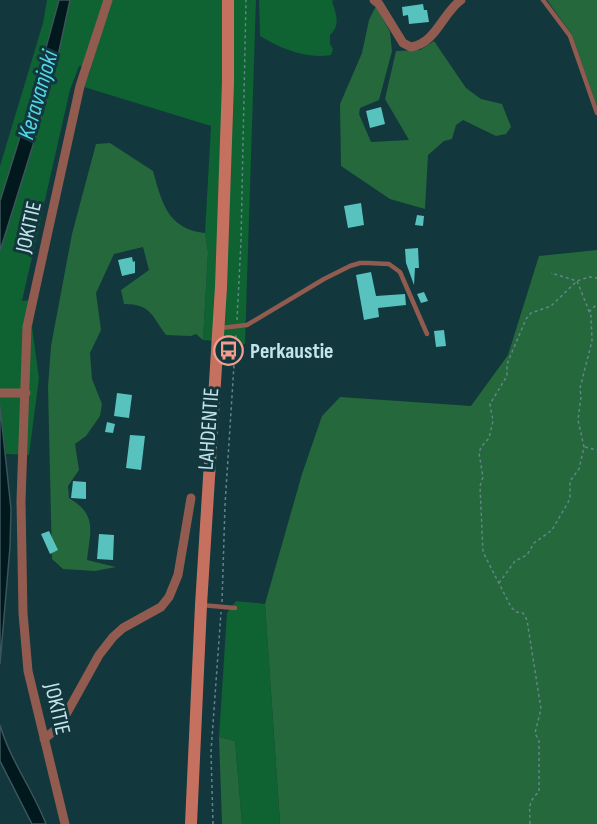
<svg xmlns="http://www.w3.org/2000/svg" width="597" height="824" font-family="'Sofia Sans Condensed',sans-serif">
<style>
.green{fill:#0f6232}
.forest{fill:#25683c}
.water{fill:#01181d;stroke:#3b555b;stroke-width:1.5}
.building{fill:#57c2be}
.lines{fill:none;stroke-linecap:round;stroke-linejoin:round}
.path{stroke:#62858c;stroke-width:1.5;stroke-dasharray:3 3;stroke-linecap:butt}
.lane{stroke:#915b50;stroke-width:4.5}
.street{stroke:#915b50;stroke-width:9}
.secondary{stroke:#c67160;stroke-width:12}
.labels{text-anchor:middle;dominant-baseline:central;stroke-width:6;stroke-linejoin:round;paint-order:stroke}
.street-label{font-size:22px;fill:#c3e4eb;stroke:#12373d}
.poi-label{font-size:22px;font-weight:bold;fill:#c3e4eb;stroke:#12373d;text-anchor:start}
.water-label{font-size:24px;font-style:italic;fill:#54d6ed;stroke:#12373d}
</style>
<rect width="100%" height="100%" fill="#12373d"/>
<path class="green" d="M47,0H59L33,95L0,201V166L43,23Z
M70,0H256L245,344L203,340L208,252L205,233L211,126L84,87L91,68L79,66L70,90L22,301L37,299L32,327L39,378L29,455L6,454L0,406V251L38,129L56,65Z
M259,0H334L332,1C336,14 341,25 330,35V44L333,49L331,55C305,59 282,49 260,36Z
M236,601L265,604L280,824H242L235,741L219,737L227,613Z"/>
<path class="forest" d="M547,0H597V106L572,35Z
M376,6L390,32L392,51L379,100L360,108L359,114L371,142L409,140L385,99L396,51L420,50L434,41L466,88L481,99L502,104L511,127L506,134L496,136L463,120L456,125L452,139L444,141L428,155L425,209L390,199L341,166L340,104L362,53L369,20Z
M110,143L153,171C162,202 167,229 205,233L208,252L203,340L196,334L191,336L166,335C152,316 151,304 124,304L121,290L149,270L143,247L114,254L96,293L101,330L90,353L92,379L102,404L100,416L86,436L75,444L79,470L68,486L69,498C98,515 90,532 87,560L116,567L95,571L63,569L52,559L48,387L51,346L72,234L96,144Z
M597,250V824H279L280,823L265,604L302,474L322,416L340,397L471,406L508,355L539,256Z
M219,737L235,741L242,824H222Z"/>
<path class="water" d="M59,0H70L56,65L38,129L0,251V201L33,95Z
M0,406L11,509L10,547L0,664Z
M0,725C10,760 33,790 46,824H32L0,761Z"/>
<path class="building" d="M423,4L424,10H427L429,22L409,24L408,15L403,16L402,7Z
M381,107L385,124L370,128L366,111Z
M361,203L364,225L348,228L344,206Z
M417,215L424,216L423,226L415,225Z
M418,248L419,268H415L414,285L406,263L405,249Z
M132,257L133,262L135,261V273L122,276L118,260Z
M371,272L376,296L405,294L406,305L378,308L379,317L364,320L356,275Z
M424,292L428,301L421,303L417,294Z
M444,330L446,346L436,347L434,331Z
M117,393L132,395L129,418L114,416Z
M107,422L115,424L113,433L105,432Z
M130,435L145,436L141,470L126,468Z
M73,481L86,482V499L71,498Z
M49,531L58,550L50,554L41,534Z
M99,534L114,535L113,560L97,559Z"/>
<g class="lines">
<path class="path" d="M589,312L597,304
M237,320L241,241L246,0
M585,447L597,450
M499,583L515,561L527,555L534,543L552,530L570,499V481L579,469L584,447L578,420L581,397L580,388L592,341L591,316L577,281L551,273
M222,602L225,505L236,334
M213,824L211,752L221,612
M530,824C530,809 527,802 539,792V741L535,733L541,709L527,620L523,613L516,612L511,607L483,552L480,486L483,477L479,453L481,447L489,438L493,421L490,404L507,376V364L526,319L531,313L551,306L577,281L589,277L597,278"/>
<path class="lane" d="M543,0L570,36L597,113
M221,328L247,325L324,279L350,266L360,263H368L389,264L400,272L427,334
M201,605L235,608"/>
<path class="street" d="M374,0L379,4L403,43L411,47C436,43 442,14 461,0
M0,393H26
M44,739L59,727L99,655L113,637L123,628L161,607L169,597L178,575L191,498
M65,824L28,671L23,613L21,501L27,327L80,86L108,0"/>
<path class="secondary" d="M191,824L201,605L221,287L228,82V0"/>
</g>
<defs>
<symbol id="bus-ring" viewBox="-11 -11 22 22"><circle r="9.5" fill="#12373d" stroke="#f49d8c" stroke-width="1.5"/><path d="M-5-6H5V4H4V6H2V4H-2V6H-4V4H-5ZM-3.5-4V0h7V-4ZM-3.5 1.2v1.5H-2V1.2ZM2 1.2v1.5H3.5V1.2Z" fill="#f49d8c"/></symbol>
</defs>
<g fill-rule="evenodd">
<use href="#bus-ring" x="212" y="334" width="33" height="33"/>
</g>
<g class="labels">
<g class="street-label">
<text transform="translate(29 227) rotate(-77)">JOKITIE</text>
<text transform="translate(209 429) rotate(-86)">LAHDENTIE</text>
<text transform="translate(57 709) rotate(77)">JOKITIE</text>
</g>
<g class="poi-label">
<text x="250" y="351">Perkaustie</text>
</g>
<g class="water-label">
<text transform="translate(38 95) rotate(-74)">Keravanjoki</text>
</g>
</g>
</svg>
